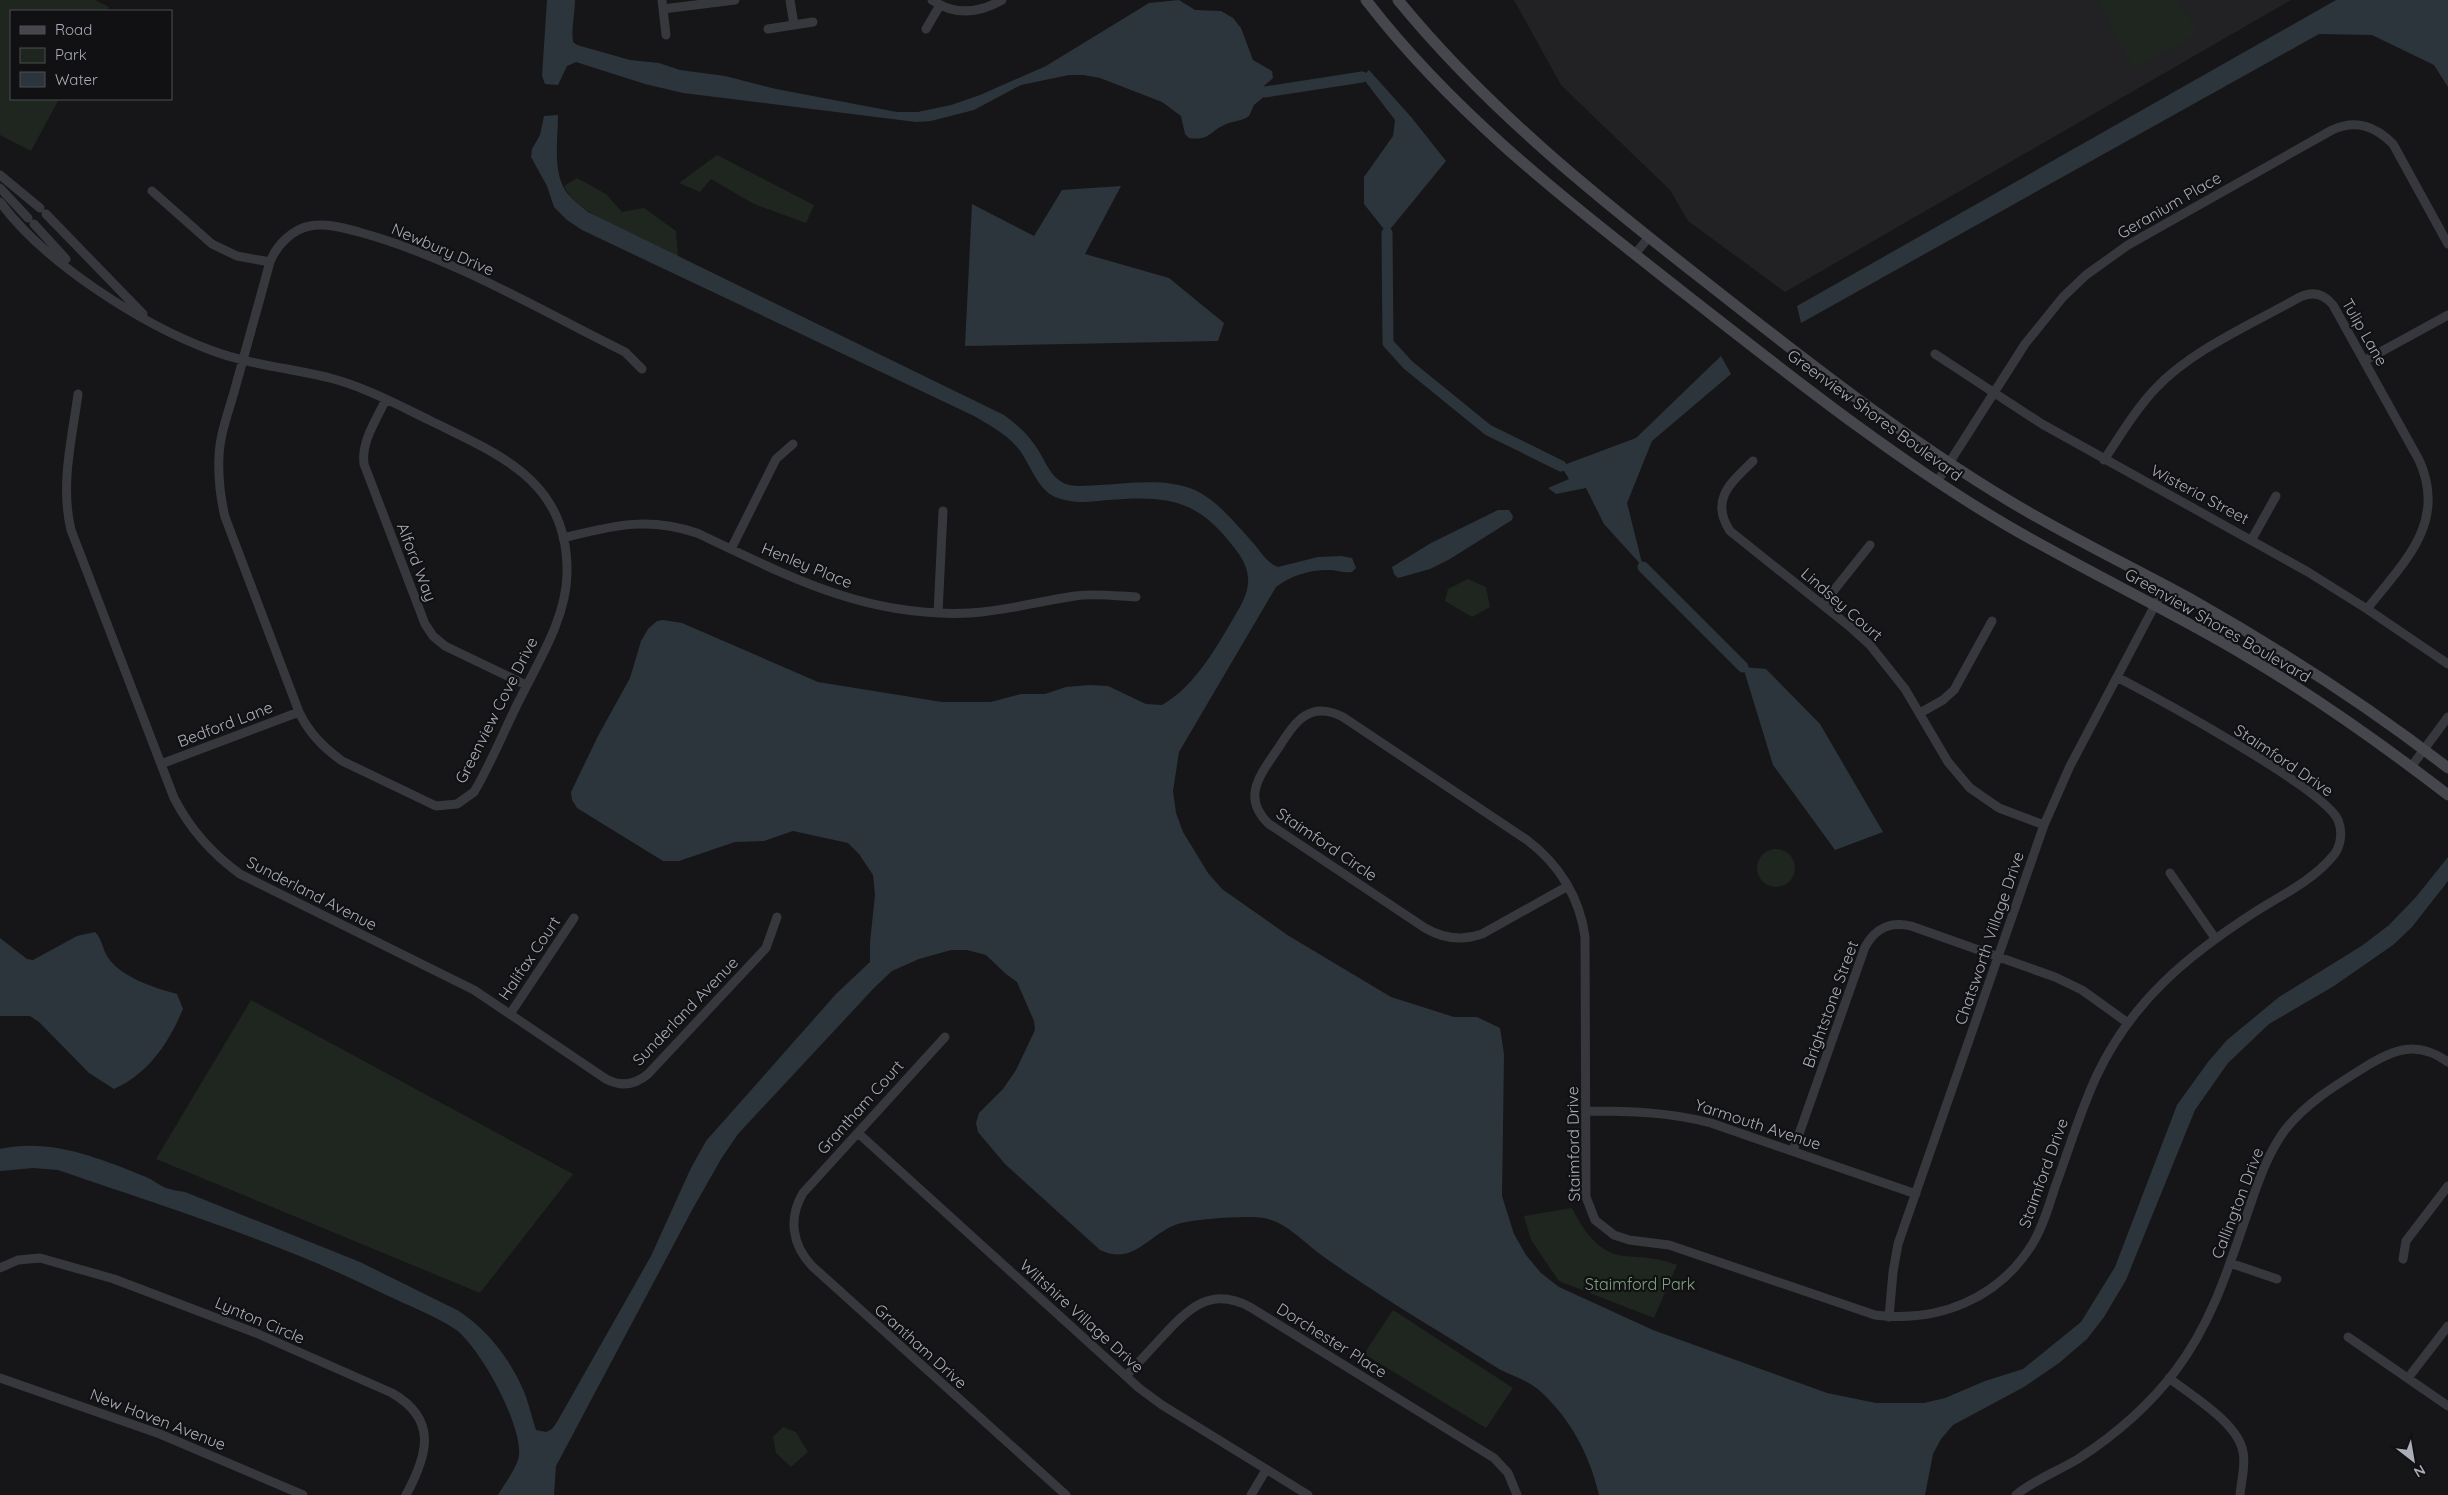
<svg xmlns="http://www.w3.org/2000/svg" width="2448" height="1495" font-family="Quicksand,sans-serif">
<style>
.built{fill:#222225}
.green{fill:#1e261f}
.water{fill:#2c353c}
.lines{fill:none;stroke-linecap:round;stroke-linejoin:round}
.canal{stroke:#2c353c;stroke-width:11}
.street{stroke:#37383d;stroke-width:9}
.secondary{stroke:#45474d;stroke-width:11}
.labels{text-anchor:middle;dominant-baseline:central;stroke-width:4.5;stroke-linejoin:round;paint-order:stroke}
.street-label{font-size:16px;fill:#a8adb8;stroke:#111113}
.park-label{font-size:16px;fill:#7fa381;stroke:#111113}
</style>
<rect width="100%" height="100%" fill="#161618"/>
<path class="built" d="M1514,0H2291L1785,292L1688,221L1670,190L1561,85Z"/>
<path class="green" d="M0,0H95L109,7L106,11H11V99H59L31,151L0,135Z
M2096,0H2179L2198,33L2134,69Z
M717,155L814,205L806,223L754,204L711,179L700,192L679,183Z
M577,178L606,194L622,212L644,208L676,231L678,257C648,242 578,216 564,186Z
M1468,579L1486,587L1490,607L1472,617L1445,601L1448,589Z
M1757 868a19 19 0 1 1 38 0a19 19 0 1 1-38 0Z
M251,1000L573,1174L480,1293L156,1159Z
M1572,1208C1582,1229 1599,1254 1624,1256C1647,1258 1654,1257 1677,1265L1654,1318L1559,1281L1531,1240L1524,1216Z
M1393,1310L1513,1388L1486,1428L1364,1354Z
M783,1427L796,1432L808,1452L791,1467L776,1453L773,1437Z"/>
<path class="water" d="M547,0H575C575,13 571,30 573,42L577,45L630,60L659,63L680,70L725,76L776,89L897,112H918L951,105L980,95L1046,66L1149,3L1179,0L1195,10L1221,11L1233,18L1241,28L1253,60L1272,71L1273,78L1264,86L1267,94L1254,105L1249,116C1242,121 1234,121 1226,124C1210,131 1210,141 1189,138L1185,134L1181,116L1162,102L1100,78L1083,75H1069L1021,85L974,110L931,121L916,122L683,93L645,84L576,62L567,66L558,85L545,84L542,76Z
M2336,0H2448V87L2434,65L2372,35L2319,34L1801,323L1797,306Z
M1369,70L1412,118L1446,161L1387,233L1364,204V177L1393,136L1395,120L1362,77Z
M558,115C558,140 552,172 567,193C573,200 581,206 588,212L1004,415C1016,424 1026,432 1034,444C1043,455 1048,473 1060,481C1071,489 1089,485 1101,485C1131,483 1167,478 1195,490C1218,501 1237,525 1254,544C1261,552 1267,563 1278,567L1318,557L1341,556L1352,558L1356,568L1352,572C1345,573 1339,571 1332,570C1312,569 1291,575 1276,587L1179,752L1173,791L1176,813L1183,832L1208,873L1222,889L1289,936L1391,997L1454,1017H1477L1500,1028L1504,1054L1502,1196L1514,1234L1526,1255L1541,1273L1559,1287L1653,1330L1827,1393L1876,1403H1924L1945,1398L1985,1381L2023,1369L2081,1322L2115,1267L2177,1105L2208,1062L2227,1040L2279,997L2363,945L2389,925L2416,897L2448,857V881L2412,927L2393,945L2334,986L2269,1024L2228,1063L2195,1110L2126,1280L2104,1317L2087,1339L2059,1363L2024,1387L1953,1425L1941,1439L1933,1454L1925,1495H1599C1590,1456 1571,1419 1540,1391C1529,1381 1513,1376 1499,1369C1441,1332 1380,1297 1324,1257C1305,1244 1288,1223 1264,1218C1247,1215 1198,1219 1181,1223C1150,1231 1135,1267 1100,1250L1005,1164L978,1132L976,1123L979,1113L1003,1089L1016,1070L1035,1030L1034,1021L1017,982L1006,974L986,955L967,950H951L919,959L892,971L874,988L738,1134L721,1159L691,1212L556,1466L554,1495H498C505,1483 517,1468 519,1455C522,1424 480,1347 455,1329C434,1315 407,1305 384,1294C279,1242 168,1208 58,1170L33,1168L0,1171V1149C52,1138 98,1158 146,1177C153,1180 159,1185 166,1188C172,1190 179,1191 185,1192L360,1262L459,1311C486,1329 507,1355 521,1385C528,1399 531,1415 536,1430L546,1432L552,1429L557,1422L651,1256L691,1168L706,1141L836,994L870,962V942L875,895L873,875L859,854L848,843L793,831L764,841L735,842L679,861H663L577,808L572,800L571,792L598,736L630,678L641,641L648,629L657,621L663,620L682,623L818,682L942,702H991L1021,694H1045L1066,687L1090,685L1108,686L1146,704L1162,705C1195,687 1219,643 1237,612C1251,589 1253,572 1236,550C1198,499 1169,495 1107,500C1089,502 1072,504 1055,497C1036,488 1030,462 1017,447C1005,433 989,425 974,416L582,230L567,220L554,207L547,186L531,157L532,149L540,135L544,116Z
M1121,186L1085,254L1169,278L1224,323L1218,341L965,346L972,204L1034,236L1062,190Z
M1721,356L1731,374L1652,441L1627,503L1643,567L1604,524L1586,488L1556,494L1548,488L1569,479L1561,466L1636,438Z
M1498,510H1509L1513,516L1512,520L1450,559L1430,569L1398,578L1394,574L1392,567L1431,543Z
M1743,667L1766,669L1820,724L1883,832L1835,850L1773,765Z
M95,932C103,940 102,950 109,959C123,978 155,988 177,994L183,1009C168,1044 149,1073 114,1089L89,1073L39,1022L30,1016H0V938L27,959L33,960L77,936Z"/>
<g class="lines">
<path class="canal" d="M1265,92L1362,77
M1387,233L1388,343L1408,365L1488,430L1561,466
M1643,567L1743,667"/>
<path class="street" d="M662,0L666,35
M790,0L794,25
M932,0C955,16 979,13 1002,0
M663,9L735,0
M768,29L813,22
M926,29L940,5
M0,175L40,208
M0,188L28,218
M152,191L212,244L237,256L270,262
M0,202C45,263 142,325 213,351C251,365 291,368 330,378C365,387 398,405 431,421C500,455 569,481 567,574C566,622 534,668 514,711C501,738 489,767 474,792L457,804L436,806L342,761C323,747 309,733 299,712L225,517C220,496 218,477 219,456C220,432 230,408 236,385C247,344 259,303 270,262C276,246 292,229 310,226C326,223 344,228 359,232C451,257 540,310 625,352L642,369
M46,214L143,314
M34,224L66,259
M1635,254L1649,237
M1935,354L2042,424L2308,572L2367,609L2448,664
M2364,361L2448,315
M78,394C72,439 60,485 71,530L174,798C190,829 211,853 240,874L474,990L606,1079C621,1087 635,1085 648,1074L766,948L777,917
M386,399C377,419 361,441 364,464L425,624L433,636L445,646L526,685
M2104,460C2120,436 2135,410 2155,389C2191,350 2254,323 2300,297C2313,291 2324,294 2333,305L2419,460C2448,523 2403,563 2367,609
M1753,461C1732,482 1709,499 1730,531L1849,626L1870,645L1905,689L1948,762L1970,788L1999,808L2044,825
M1937,482L2025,344L2063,297L2086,275L2128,245L2332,130C2356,119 2375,126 2393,144L2448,244
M563,538C612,526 646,516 697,533C788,576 865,618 970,613C1006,611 1040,601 1075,596C1095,593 1116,596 1136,597
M2252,539L2276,496
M731,549L776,459L793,444
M1823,604L1870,545
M938,613L943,511
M1920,713L1943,700L1954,690L1992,621
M161,764L299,712
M2411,767L2448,717
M2170,873L2215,938
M1568,886L1482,934C1462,941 1444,939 1425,928L1269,824C1241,798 1260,775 1277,750C1294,724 1308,699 1343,717L1527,840C1559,864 1580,898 1585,937L1586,1197L1595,1220L1614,1235L1629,1240L1669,1245L1875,1315C1938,1323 1999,1299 2033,1243C2043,1226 2049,1206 2055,1187C2069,1150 2080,1111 2097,1075C2132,1001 2188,955 2255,912C2280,896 2312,881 2332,857C2341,848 2343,832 2338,820C2325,789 2155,697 2117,677
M510,1014L574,918
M945,1037L803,1193C788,1218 792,1245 812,1266L1066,1495
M1586,1111C1629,1111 1669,1112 1711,1123L1916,1194
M858,1133L1139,1388L1162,1405L1308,1495
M1793,1151L1865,947C1875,928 1891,921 1911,926L2055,977L2082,990L2128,1023
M2403,1259L2406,1241L2448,1186
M2230,1263L2277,1279
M0,1268L18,1260L40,1258L114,1279L256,1333L392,1393C439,1420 427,1456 406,1495
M1889,1317L1893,1272L1898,1244L2044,825L2070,766L2165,586
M2348,1337L2448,1406
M1126,1376C1138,1363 1151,1349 1163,1336C1189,1308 1211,1286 1250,1307L1494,1458L1508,1473L1517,1495
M0,1378L160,1434L303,1495
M2169,1378C2192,1396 2238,1423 2243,1452C2246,1466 2241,1481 2240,1495
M2408,1378L2448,1326
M1251,1495L1266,1470
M2016,1495C2034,1480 2058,1471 2078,1459C2115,1435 2149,1406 2176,1370C2210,1325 2227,1273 2245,1220C2256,1189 2265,1157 2285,1130C2306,1103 2336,1085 2365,1067C2394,1049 2417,1040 2448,1062"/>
<path class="secondary" d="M1366,0C1455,116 1570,203 1684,293C1788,374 1890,456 2003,523C2081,569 2163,607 2241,653C2314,696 2382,744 2448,795
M1398,0C1487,109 1597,197 1707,283C1806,361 1903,437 2011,502C2071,538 2134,568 2196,602C2284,652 2368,706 2448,768"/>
</g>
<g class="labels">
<g class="street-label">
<text transform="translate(2169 205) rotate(-30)">Geranium Place</text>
<text transform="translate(443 249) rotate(23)">Newbury Drive</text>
<text transform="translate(2365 332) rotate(60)">Tulip Lane</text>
<text transform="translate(1875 415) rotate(36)">Greenview Shores Boulevard</text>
<text transform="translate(2200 494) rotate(28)">Wisteria Street</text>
<text transform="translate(417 562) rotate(69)">Alford Way</text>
<text transform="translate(807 565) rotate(22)">Henley Place</text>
<text transform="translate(1842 604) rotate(41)">Lindsey Court</text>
<text transform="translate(2218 625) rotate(30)">Greenview Shores Boulevard</text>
<text transform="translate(496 710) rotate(-63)">Greenview Cove Drive</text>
<text transform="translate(225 724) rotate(-21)">Bedford Lane</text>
<text transform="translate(2284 760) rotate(34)">Staimford Drive</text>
<text transform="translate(1327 844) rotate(34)">Staimford Circle</text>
<text transform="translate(312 893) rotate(27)">Sunderland Avenue</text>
<text transform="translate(1989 938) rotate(-71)">Chatsworth Village Drive</text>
<text transform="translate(529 958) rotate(-56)">Halifax Court</text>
<text transform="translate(1830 1004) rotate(-70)">Brightstone Street</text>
<text transform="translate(685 1011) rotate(-46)">Sunderland Avenue</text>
<text transform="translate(860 1107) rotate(-48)">Grantham Court</text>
<text transform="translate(1758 1124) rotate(18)">Yarmouth Avenue</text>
<text transform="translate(1573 1144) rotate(-91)">Staimford Drive</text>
<text transform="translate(2043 1173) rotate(-70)">Staimford Drive</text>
<text transform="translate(2237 1203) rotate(-69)">Callington Drive</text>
<text transform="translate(1082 1316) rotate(42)">Wiltshire Village Drive</text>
<text transform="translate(260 1320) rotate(23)">Lynton Circle</text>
<text transform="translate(1332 1340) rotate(32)">Dorchester Place</text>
<text transform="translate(921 1346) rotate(42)">Grantham Drive</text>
<text transform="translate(158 1419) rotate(21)">New Haven Avenue</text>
</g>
<g class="park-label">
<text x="1640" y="1284">Staimford Park</text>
</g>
</g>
<rect x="10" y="10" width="162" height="90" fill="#111113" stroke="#4d4f55"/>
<rect x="20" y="26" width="25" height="8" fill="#45474d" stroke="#4d4f55"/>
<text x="55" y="35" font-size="15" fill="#a8adb8">Road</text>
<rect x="20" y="48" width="25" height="15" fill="#1e261f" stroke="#4d4f55"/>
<text x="55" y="60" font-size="15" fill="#a8adb8">Park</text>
<rect x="20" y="72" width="25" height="15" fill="#2c353c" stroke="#4d4f55"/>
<text x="55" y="85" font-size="15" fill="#a8adb8">Water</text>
<g transform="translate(2413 1460) rotate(149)" stroke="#111113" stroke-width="4" paint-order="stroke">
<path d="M0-4L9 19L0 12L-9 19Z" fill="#a8adb8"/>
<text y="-8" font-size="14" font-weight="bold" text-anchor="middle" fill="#a8adb8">N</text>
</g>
</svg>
